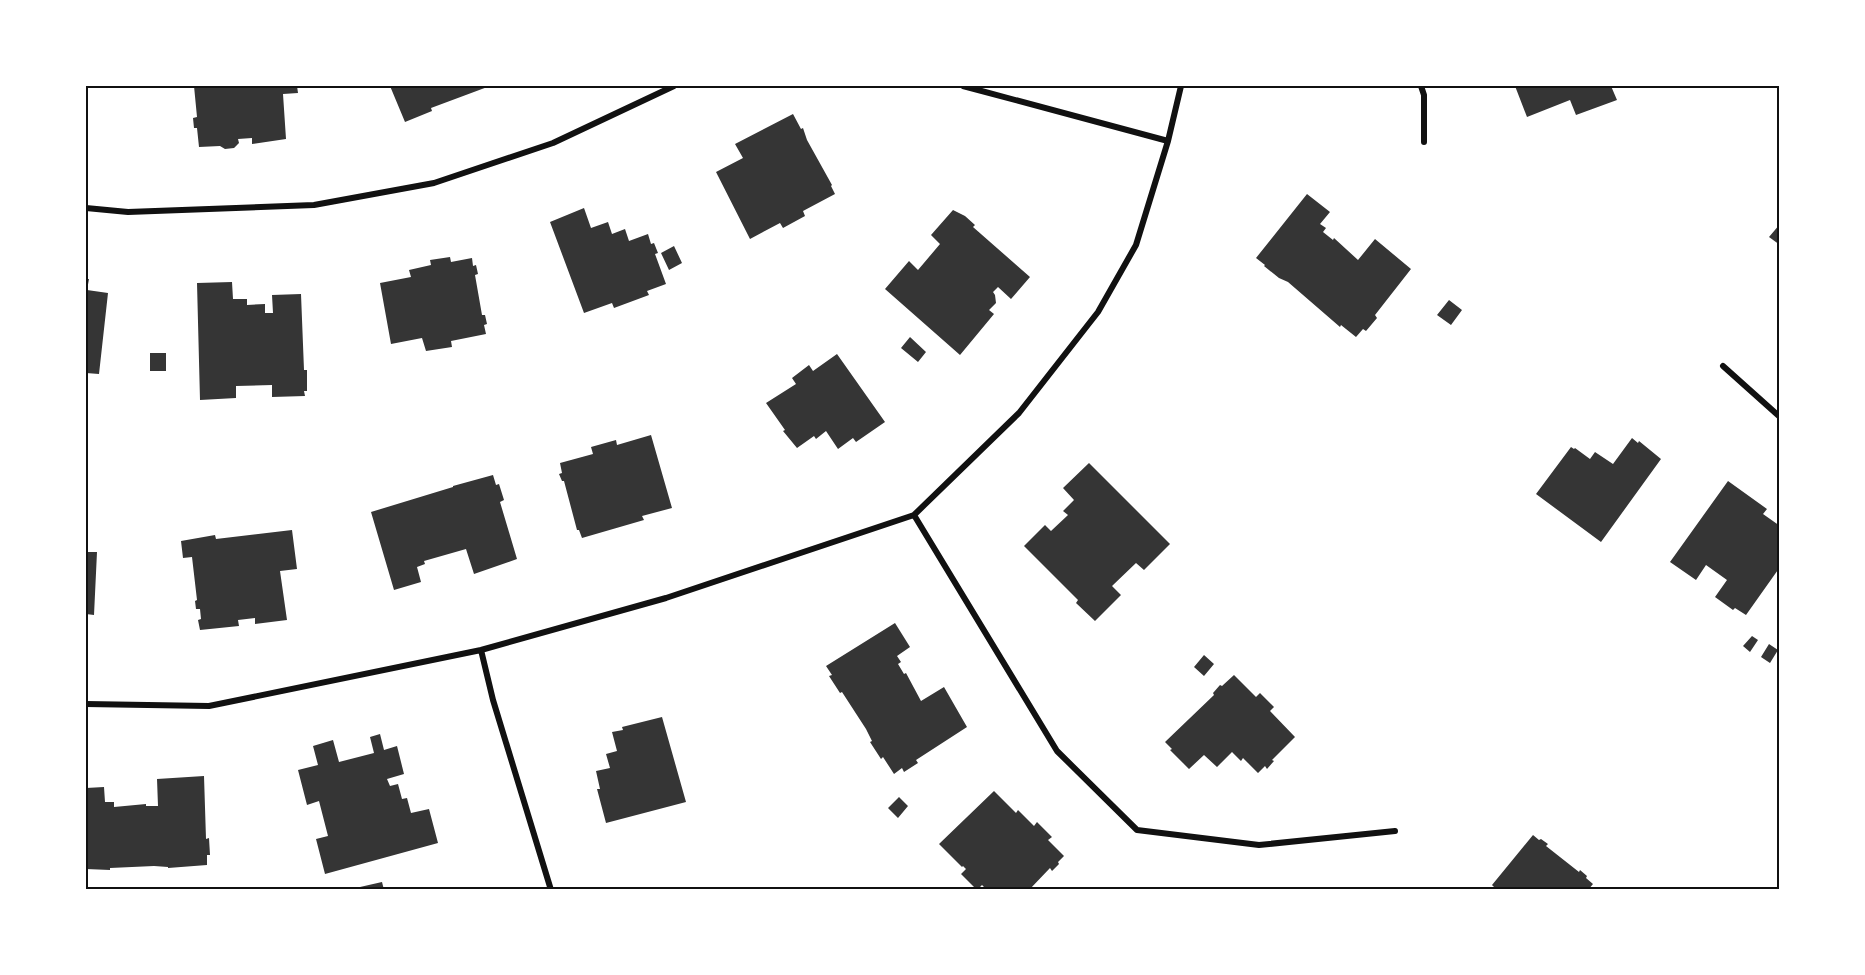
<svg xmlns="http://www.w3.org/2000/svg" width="1865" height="975" font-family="Ubuntu,sans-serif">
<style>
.building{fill:#353535}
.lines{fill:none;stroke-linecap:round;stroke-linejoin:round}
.minor{stroke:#111;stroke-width:6}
.neatline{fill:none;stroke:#111;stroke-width:2}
</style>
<rect width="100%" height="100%" fill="#fff"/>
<path class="building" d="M194,86H297L298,93L283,94L286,139L252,144V138L238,139L239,143L234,148L225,149L220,146L199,147L197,128H194L193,118L197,117Z
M390,86H490L431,108L432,111L405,122Z
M1515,86H1611L1617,100L1576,115L1570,100L1527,117Z
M793,114L801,129L803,128L807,140L832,185L831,186L835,194L803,211L805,216L783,228L780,223L750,239L716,172L743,158L735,144Z
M1307,194L1330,212L1320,224L1326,228L1323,232L1333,240L1334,238L1358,260L1375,239L1411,269L1375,315L1377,318L1366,331L1363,329L1356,337L1341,325L1340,327L1288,282L1279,278L1264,266L1265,265L1256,258Z
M584,208L591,228L608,222L612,234L625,229L629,241L648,234L651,244L654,243L658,253L655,254L666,284L647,291L649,295L614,308L612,303L584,313L550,222Z
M953,210L965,216L975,225L973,227L1030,277L1011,299L998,287L993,292L995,295L996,303L989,310L994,314L960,355L885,289L909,261L918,270L940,244L931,235Z
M1780,224V245L1769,237Z
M674,246L682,263L669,270L661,253Z
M450,257L451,262L472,258L473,266L476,265L478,274L475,275L482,315H485L487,324L484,325L486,334L451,341L452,347L426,351L422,338L391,344L380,283L411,277L409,270L431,265L430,260Z
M86,279H89L87,290L108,293L99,374L86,373Z
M232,282L233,299H247V305L265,304V313H273L272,295L301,294L304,370H307V391H304L305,396L272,397V385L236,386V398L200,400L197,283Z
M1449,300L1462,310L1451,325L1437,315Z
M910,337L926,352L918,362L901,348Z
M150,353H166V371H150Z
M837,354L885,422L856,442L853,438L838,449L826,431L816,439L814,436L797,448L783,431L785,430L766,403L796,384L792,378L809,365L813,371Z
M651,435L672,508L642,516L644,520L582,538L579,530H577L564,481H562L559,474L562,473L560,463L593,454L591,447L616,440L617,445Z
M1632,438L1638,443L1639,441L1661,459L1601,542L1536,494L1571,447L1574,449L1575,448L1590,459L1595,452L1613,464Z
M1089,463L1170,544L1144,570L1136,563L1112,586L1121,595L1095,621L1076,603L1078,600L1024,546L1045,525L1051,531L1068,515L1063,511L1074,500L1063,488Z
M493,475L496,485L499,484L504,500L500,502L517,559L474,574L466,549L424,561L425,564L417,567L421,582L394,590L371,512L453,487V486Z
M1728,481L1767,509L1763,514L1780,526V567L1746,615L1735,608L1733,610L1715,597L1727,580L1706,565L1696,580L1670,562Z
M292,530L297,569L280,571L287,620L255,624V618L238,620L239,626L200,630L198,620L201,619L200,609H196L195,601L197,600L192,557L183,558L181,541L215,535L216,539Z
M86,552H97L94,615L86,614Z
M895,623L910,647L897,656L901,662L898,664L904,674L906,673L921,701L944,687L967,727L916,760L918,763L904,772L902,768L894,774L883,757L881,759L870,742L872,741L866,729L842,692L840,693L829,676L832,675L826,666Z
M1752,636L1758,640L1750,652L1743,646Z
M1769,644L1778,650L1770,663L1761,657Z
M1204,655L1214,664L1204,676L1194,667Z
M1234,675L1256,697L1260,693L1274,707L1270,711L1295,737L1272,760L1274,761L1267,769L1265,766L1258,773L1243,758L1241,761L1232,752L1217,767L1204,755L1189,769L1170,750L1172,749L1165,742L1214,695L1213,693L1220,685L1222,686Z
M662,717L686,802L606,823L597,789H600L596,771L610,768L606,754L617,751L612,732L623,730L622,727Z
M380,734L384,750L397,746L404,774L387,779L390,786L398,784L402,799L407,798L411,813L429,809L438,843L325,874L316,839L328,836L319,801L307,805L298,770L318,765L313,746L333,740L339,762L374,753L370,737Z
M204,776L206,839L209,838L210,855H207V865L168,868V867L154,866L110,868V870L86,869V788L104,787L105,802H114V807L146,804V806H158L157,779Z
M994,791L1016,813L1018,810L1034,826L1037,822L1052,837L1048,840L1064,856L1058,862L1059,864L1052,871L1050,868L1029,890H987L982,885L977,890L961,874L966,869L963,866L962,867L939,844Z
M899,797L908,806L898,818L888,808Z
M1533,835L1539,840L1541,839L1548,844L1546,846L1579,872L1580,870L1587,876L1586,878L1593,884L1588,890H1492L1494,887L1492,885Z
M382,882L384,890H361L360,887Z"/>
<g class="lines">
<path class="minor" d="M963,86L1168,141
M1421,86L1424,95V142
M86,208L128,212L314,205L434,183L553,143L674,86
M1723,366L1780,417
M914,515L1057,751L1137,830L1259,845L1395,831
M481,650L493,700L551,890
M86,704L209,706L481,650L666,598L914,515L1019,413L1098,312L1136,245L1168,141L1181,86"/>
</g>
<rect width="1865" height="975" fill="none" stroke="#ffffff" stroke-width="174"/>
<rect x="87" y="87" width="1691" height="801" class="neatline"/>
</svg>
